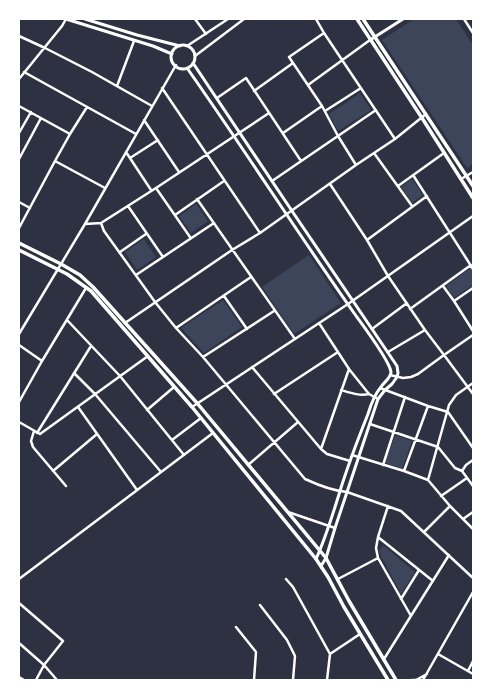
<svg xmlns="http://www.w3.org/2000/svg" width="492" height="699" font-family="'Nunito Sans',sans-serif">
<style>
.green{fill:#3c4559}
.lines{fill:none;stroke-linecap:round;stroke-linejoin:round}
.minor{stroke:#fff;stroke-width:2.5}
.tertiary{stroke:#fff;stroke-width:3}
.secondary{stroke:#fff;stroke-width:3.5}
</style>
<rect width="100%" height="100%" fill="#2d3142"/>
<path class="green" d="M414,19H456L473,45V164L467,168L382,40Z
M360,93L371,110L338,131L329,114Z
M412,179L423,195L412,203L401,187Z
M196,204L208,221L191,233L179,216Z
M144,239L156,257L137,270L125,252Z
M309,255L341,303L294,334L262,287Z
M471,268L473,273V285L454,298L446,286Z
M223,300L242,327L204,353L181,328Z
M395,435L412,441L402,469L385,463Z
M383,545L415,572L401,594L382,558L379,551Z"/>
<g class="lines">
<path class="minor" d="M195,19L206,34
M316,19L324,33L395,139
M464,19L473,33
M324,33L289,57L322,106L338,136L356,165
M19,36L45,48L92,72L152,106
M187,46L228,19
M195,56L244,19
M24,72L136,134
M19,79L62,26L66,19
M308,85L370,40
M117,86L134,41
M162,88L260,233
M254,91L293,63
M217,98L246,78L301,161
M19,106L70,134
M325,111L361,88
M144,120L179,172
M19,133L31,112
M283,133L322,106
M126,152L151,190
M374,153L412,206
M130,158L158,140
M19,159L41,118
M55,161L105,188
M413,175L473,269
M461,179L473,172
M272,181L376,110
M330,184L367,240L388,276L425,330L444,355L473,394
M398,186L444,153
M156,188L190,237
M197,199L295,339
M19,202L30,208
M128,206L163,257
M175,215L224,181
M101,223L104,231L155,302L176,328L203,357L305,479C318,485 333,491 347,492L401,511L473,578
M85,224L101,223L156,188L269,113
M19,228L55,161L70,134L87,107
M367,240L427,196
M120,252L146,234
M136,275L214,223
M443,286L454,301L473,331
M224,296L247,329
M454,301L473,288
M410,309L471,265
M67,320L120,376L184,455
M125,323L232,250L260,233L356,165L395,139L426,114
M319,323L349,369L369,394L378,399
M176,328L251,277
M372,329L407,303
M19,334L85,224L176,65
M19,345L42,361
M388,352L425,330
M203,357L274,311
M252,367L321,449L327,454L350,461
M74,373L95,394L161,472
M390,375L403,378L411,377L418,374L444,355L473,335
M380,388L428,406L448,412L473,448
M341,390C351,393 359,396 369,394
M274,394L338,352
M19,402L42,361L86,288
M78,407L137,490
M192,407L348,304L473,216
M147,410L174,387
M19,422L40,434L148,356
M370,424L438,447L455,468L462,471
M34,431L31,441L33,447L66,486
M37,433L91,346
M172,440L201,418
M321,449L349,369
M352,455L404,471L428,480L450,506L473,529
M473,460L466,465L462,471L473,486
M248,465L298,422
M383,465L405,397
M53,471L97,434
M404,471L428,406
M428,480L449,405L456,395L473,383
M441,496L467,478
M388,506L378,537L376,548L378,558L411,616
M288,512L335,528
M463,519L473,512
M424,532L450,506
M378,537L433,581
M19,579L213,433
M286,579L293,587L330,654L327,680
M338,579L378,558
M401,599L419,570
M19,603L63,641L44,665L36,680
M260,605L287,640L295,656L293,680
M236,627L256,652L254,680
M19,643L44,665L57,680
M330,654L360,634
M438,654L473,674
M384,659L449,555
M468,671L473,661
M19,677L24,680
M412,680H416L427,674
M423,680L473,592"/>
<path class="tertiary" d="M66,19L153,46L172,54
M85,19L137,35L180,46
M370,40L403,19
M171 57a12 12 0 1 1 24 0a12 12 0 1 1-24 0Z
M193,63L292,211L397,366L398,373L397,377L392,384L385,390L378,399L335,528L326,558L321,566
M187,68C244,149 297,232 354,313C362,324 390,361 391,372C391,378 384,382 381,387C374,395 371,404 368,414C358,439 348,465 340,491C333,514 326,537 316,559"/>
<path class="secondary" d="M357,19L422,118L473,198
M363,19L473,186
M19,243L61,264L80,275L93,287L197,403L326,558L349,601L396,680
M19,250L67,274L91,291L192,407L316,559L328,577L344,607L388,680"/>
</g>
<rect width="492" height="699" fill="none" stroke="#ffffff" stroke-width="40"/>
</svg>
